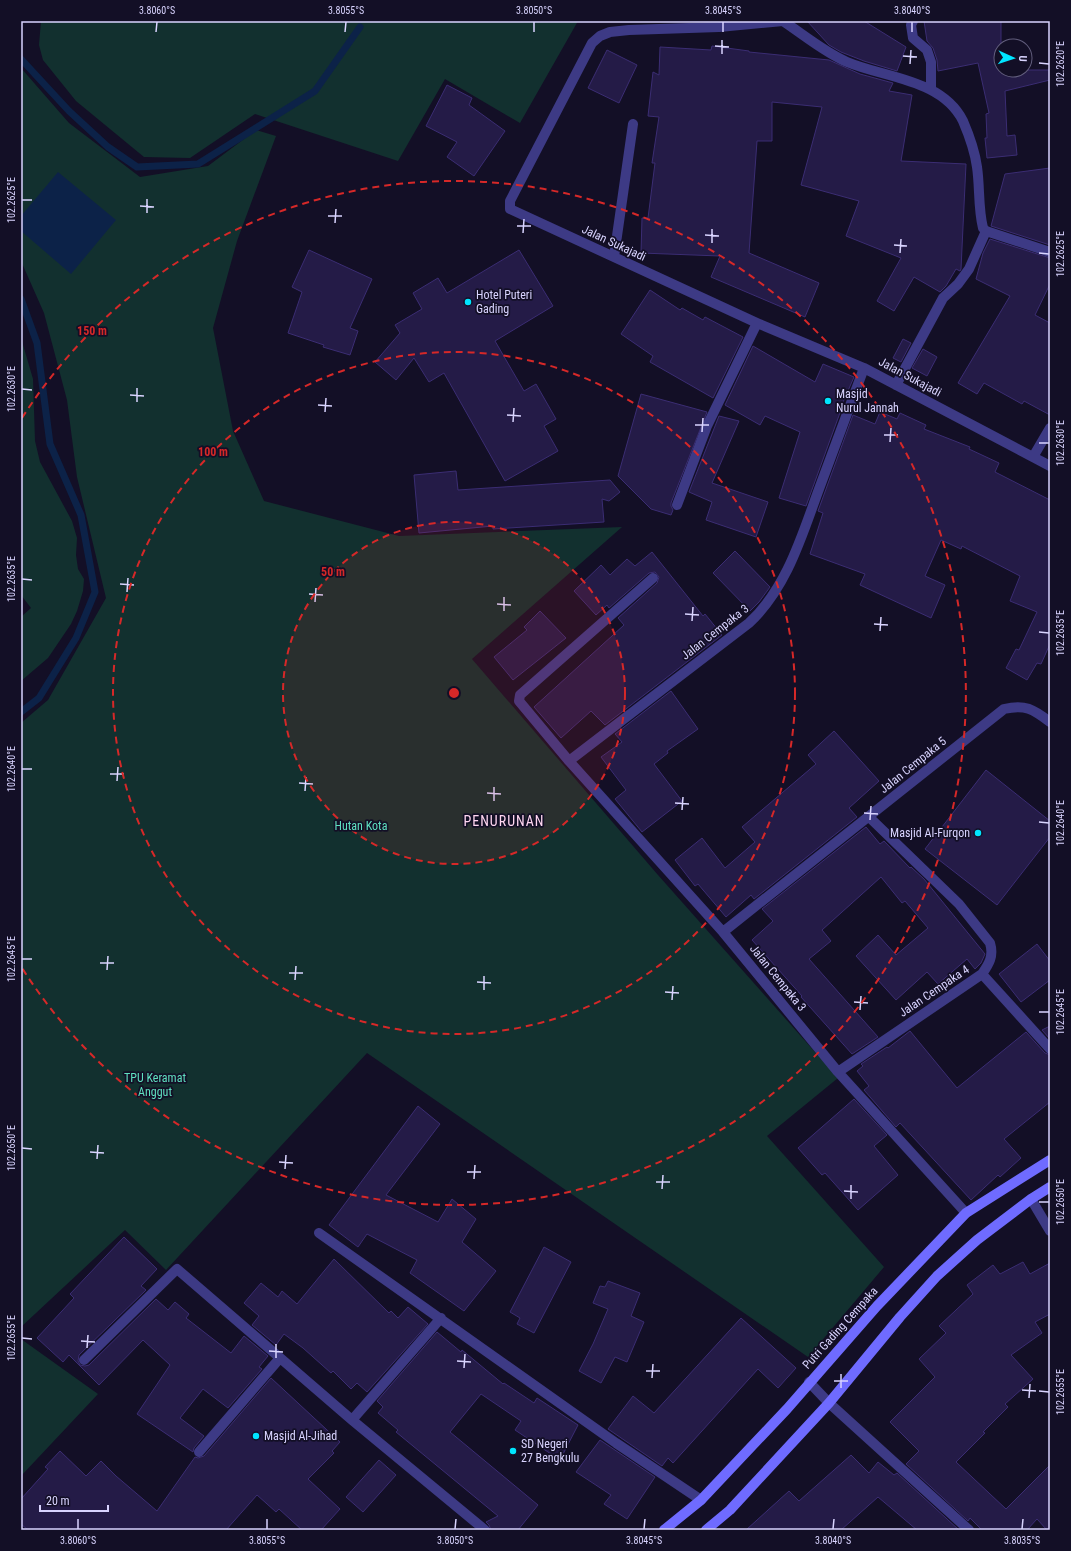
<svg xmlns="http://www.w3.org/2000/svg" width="1071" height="1551" font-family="'Roboto Condensed',sans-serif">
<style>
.green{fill:#12302f}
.water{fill:#0c2248}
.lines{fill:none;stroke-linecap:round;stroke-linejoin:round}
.stream{stroke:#0c2248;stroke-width:7}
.building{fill:#241b47;stroke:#3b2d73}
.street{stroke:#3d3a85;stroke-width:10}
.secondary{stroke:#6f6bff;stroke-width:10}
.ticks{fill:none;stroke:#d9d4ff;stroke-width:1.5}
.ring{fill:none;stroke:#d62828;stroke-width:2;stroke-dasharray:7 5}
.poi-dot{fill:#00e5ff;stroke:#130f26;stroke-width:1.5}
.labels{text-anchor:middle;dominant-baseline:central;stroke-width:3.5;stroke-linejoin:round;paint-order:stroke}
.street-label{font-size:12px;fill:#d9d4ff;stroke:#130f26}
.poi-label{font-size:12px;fill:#d9d4ff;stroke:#130f26;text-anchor:start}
.park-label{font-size:12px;fill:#5fe0c0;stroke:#130f26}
.quarter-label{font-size:14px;letter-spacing:1px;fill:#ffd6f0;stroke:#130f26}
.centre{fill:#d62828;stroke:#130f26;stroke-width:2}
.ring-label{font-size:12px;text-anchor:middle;font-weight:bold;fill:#d62828;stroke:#130f26;stroke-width:3.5;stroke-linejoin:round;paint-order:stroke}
.neatline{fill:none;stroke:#d9d4ff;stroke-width:1.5}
.ticks-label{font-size:10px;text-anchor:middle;fill:#d9d4ff}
</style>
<rect width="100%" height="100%" fill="#130f26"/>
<path class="green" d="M41,21H578L520,123L445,79L398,161L255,114L190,158L144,157L76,101L43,60L39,45Z
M21,68L69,123L140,177L208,166L256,130L276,136L237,241L213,328L233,431L264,501L399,536L622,527L472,659L658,875L838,1078L767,1136L884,1267L808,1357L367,1053L166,1270L125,1230L21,1327V723L48,700L106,598L77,477L67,400L44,313L21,261Z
M21,338L33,379L35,441L40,462L72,521L77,538L76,555L78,569L84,579L83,591L77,611L71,624L48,658L21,681V617L31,608L21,595Z
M21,1339L98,1394L21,1476Z"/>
<path class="water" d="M58,172L116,220L71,274L21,231V216Z"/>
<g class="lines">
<path class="stream" d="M21,59L69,111L108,147L137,167L198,164L315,91L360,27
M21,299L37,343L50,444L81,515L95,592L76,638L39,698L21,712"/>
</g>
<path class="building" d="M807,21H864L906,47L897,71L864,61L841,52L829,45Z
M924,21H1001V70H1050V80L1005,91L1007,136L1015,135L1017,155L987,158L985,138H987L986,114L989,113L978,63L938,71L937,60L933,48L927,41Z
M712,46L749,51V52L829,60L860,74L893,83L889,91L912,95L901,161L966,164L961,269L960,271L956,269L946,286L940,292L914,277L894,311L877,301L901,258L846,236L859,201L801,185L822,107L772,102V141H757L749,253L819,283L805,317L711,277L720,256L641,253L642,218H648L655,163H652L659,117L648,116L653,72L659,75L660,47L711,50Z
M607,50L637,65L619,103L588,88Z
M447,85L472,98L469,105L505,131L474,176L447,157L457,142L426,126Z
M1050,168V245L991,226L1005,174Z
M990,239L1050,258V284L1035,315L1050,323V415L1024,401L1022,404L984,383L977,394L958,383L1010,296L976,279L983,253Z
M309,250L372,279L350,328L358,331L350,355L323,347L324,345L288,333L302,292L292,287Z
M519,250L553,306L495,341L524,391L536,384L556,419L544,426L558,451L505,481L444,373L429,382L414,358L396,380L375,362L400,333L395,325L422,309L413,293L438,278L447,293Z
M650,290L680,310L682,308L703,320L705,317L743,337L713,398L650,362L653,356L621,334Z
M903,339L911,343L901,362L893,358Z
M753,346L815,382L823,364L854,377L840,409L841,410L806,506L779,498L800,432L765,416L760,425L725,405Z
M923,349L937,357L927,376L912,368Z
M641,394L707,412L671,503V506L673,510L671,515L651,509L618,476Z
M880,412L897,419L900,413L926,425L924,429L970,447L969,449L999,463L995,472L1050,500V644L1041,664L1037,663L1027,680L1006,668L1016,649L1019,650L1037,612L1010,601L1020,576L962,546L961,549L941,540L925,576L945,585L931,618L860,585L865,574L810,554L823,513L818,511L853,415L875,424Z
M719,416L739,421L712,483L768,502L756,537L706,520L712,502L689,492Z
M456,471L458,490L610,480L620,492L609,501L602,499L604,522L493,529V526L419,533L414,475Z
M735,551L770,587L759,602L750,611L713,573Z
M652,552L703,616L705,614L722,635L605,725L591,711L561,738L534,707L624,625L618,618L657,583L659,577L655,572L649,573L609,608L607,605L596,615L574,591L601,565L610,575L627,559L635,566Z
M540,611L566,638L513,680L494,657L527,630L524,627Z
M671,691L698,729L667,751L668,753L654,764L682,801L642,832L615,799L626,790L601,757L622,742L615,734Z
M834,731L879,781L849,808L857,817L754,899L751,895L726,917L698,884L695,886L675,860L702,838L725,868L755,842L742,827L816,764L808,755Z
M986,770L1050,821V837L997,905L925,849Z
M866,827L880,844L884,841L910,868L911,867L924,879L985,954L981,963L975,969L967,959L938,984L927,972L896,1000L856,956L878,935L896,955L928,928L905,901L902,903L881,877L822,930L831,941L809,959L878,1037L852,1054L801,997L802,996L752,940L773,921L762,909Z
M1037,944L1050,961V980L1021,1002L999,974Z
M1050,1026V1039L1042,1030Z
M910,1031L957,1088L1026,1032L1045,1053L1050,1055V1102L1004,1139L1021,1158L1000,1177L998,1175L971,1200L900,1123L896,1127L864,1090L869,1086L857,1071L863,1066L861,1064L887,1047L888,1048Z
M854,1099L887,1135L874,1146L898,1175L858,1210L825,1173L822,1175L798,1148Z
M418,1106L440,1124L386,1195L438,1222L452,1199L476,1219L462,1242L496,1271L464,1311L410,1273L417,1260L367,1234L358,1247L329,1225Z
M124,1237L157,1269L141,1286L146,1290L79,1355L78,1361L80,1365L85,1366L89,1365L156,1299L168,1310L175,1302L189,1314L186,1318L231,1353L244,1336L268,1356L259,1367L262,1369L228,1408L203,1389L180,1418L204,1436L194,1448L193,1452L137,1414L170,1365L143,1340L99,1385L69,1355L63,1362L37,1338L74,1298L70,1294Z
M544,1247L571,1262L534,1333L517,1324L520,1318L510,1312Z
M334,1259L389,1313L391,1311L398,1318L408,1307L428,1324L367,1392L357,1383L351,1389L333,1371L331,1373L303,1348L284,1334L276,1345L252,1325L259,1316L244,1303L261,1283L278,1297L282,1291L297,1304Z
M1023,1262L1030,1274L1050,1263V1314L1035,1322L1042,1333L1011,1355L1033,1379L1005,1404L1008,1407L983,1432L985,1433L956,1462L1006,1509L1050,1465V1530H1047L1037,1519L1027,1530H982L970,1518L968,1521L906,1464L919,1451L890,1422L935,1377L919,1359L946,1333L939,1326L973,1294L967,1285L993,1265L1000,1274Z
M608,1281L640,1293L631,1316L644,1322L627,1362L615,1357L601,1383L579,1371L593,1344L608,1309L593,1303L600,1286L605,1287Z
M741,1318L796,1368L778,1388L758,1369L673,1463L668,1458L662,1466L608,1429L633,1396L654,1413Z
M437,1332L461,1352L462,1350L503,1384L504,1383L534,1403L537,1398L578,1425L560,1460L515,1430L521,1421L481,1394L450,1432L538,1505L518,1530H491L489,1525L486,1522L498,1516L396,1432L398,1430L378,1413L383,1407L377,1401Z
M271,1378L340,1442L332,1451L334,1453L308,1479L340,1509L321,1530H302L279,1509L276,1512L257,1495L226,1530H28L21,1524V1499L48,1469L45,1467L60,1451L86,1476L101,1461L116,1476L157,1511L195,1457L198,1458L204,1456Z
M600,1440L655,1477L627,1519L604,1504L611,1495L576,1472Z
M851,1455L869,1473L878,1462L894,1475L897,1473L959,1530H917L878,1497L841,1530H746L789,1491L799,1501Z
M379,1460L396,1475L363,1512L346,1497Z"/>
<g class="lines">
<path class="street" d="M783,21L719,27L629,30L610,32L600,36L592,43L510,201V209L757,323L864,368L1050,466
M783,21C804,35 824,52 847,62C885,78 942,79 963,121C969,135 975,152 977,167C980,187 978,208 983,228L986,231L1050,252
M913,21L911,25L913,38L927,50L931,62V89
M614,257L633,124
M896,385L943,298L958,284L969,269L986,231
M1033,457L1050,428
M677,505L707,426L757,323
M653,578L520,695L519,701L569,761L723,932L838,1072L966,1213
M569,761L749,623C787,588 802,535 819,489C834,448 849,408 864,368
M869,817L959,904L990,943C994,956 989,964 982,974
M723,932L1004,709C1025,704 1033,709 1050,722
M838,1072L982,974L1050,1049
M1031,1199L1050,1231
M319,1233L616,1443L701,1500
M84,1360L177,1269L352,1420L485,1530
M809,1382L829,1403L969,1530
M352,1420L441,1318
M199,1452L280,1358"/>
<path class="secondary" d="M664,1530L701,1500L787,1409L877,1306L966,1213L1050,1160
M706,1530L730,1510L829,1403L900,1317L937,1276L977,1240L1031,1199L1050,1187"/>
</g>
<path class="ticks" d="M156,32L157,22M345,32L346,22M534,32V22M723,32V22M912,32V22M715,46L729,47M722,54V40M903,56L917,57M1039,63L1049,64M910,64L911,50M22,200H32M140,206L154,207M147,213V199M328,216H342M335,223L336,209M517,226H531M523,233L524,219M705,235L719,236M712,243V229M894,245L907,246M900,253L901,239M1039,253L1049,254M22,389L32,390M130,395L144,396M137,402V388M318,405L332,406M325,412L326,398M507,415L521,416M513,422L514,408M695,425H709M702,432L703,418M884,435H898M890,442L891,428M1039,443H1049M22,579L32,580M120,584L134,585M127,592L128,578M309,594L323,595M315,602L316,588M497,604L511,605M504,611V597M685,614L699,615M692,621L693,607M874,624L888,625M880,631L881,617M1039,632L1049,633M22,769H32M110,774H124M117,781L118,767M299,783L313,784M305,791L306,777M487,793L501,794M494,801V787M675,803L689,804M682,810L683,797M864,813L878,814M870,820L871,806M1039,822L1049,823M22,959H32M100,963H114M107,970L108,956M289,973H303M295,980L296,966M477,982L491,983M484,990V976M665,992L679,993M672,1000L673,986M854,1002L868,1003M860,1010L861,996M1039,1012H1049M22,1148L32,1149M90,1152L104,1153M97,1159L98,1145M279,1162L293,1163M285,1169L286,1155M467,1172H481M474,1179L475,1165M656,1182H670M662,1189L663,1175M844,1191L858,1192M851,1199V1185M1039,1202H1049M22,1338L32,1339M81,1341L95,1342M87,1348L88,1335M269,1351L283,1352M276,1358V1344M457,1361L471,1362M464,1368L465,1354M646,1371H660M652,1378L653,1364M834,1381H848M841,1388V1374M1022,1390L1036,1391M1039,1391L1049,1392M1029,1398L1030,1384M78,1529V1519M267,1529V1519M455,1529L456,1519M644,1529L645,1519M833,1529L834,1519M1022,1529L1023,1519"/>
<circle cx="454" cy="693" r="171" fill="#d62828" fill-opacity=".12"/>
<g class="ring">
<circle cx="454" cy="693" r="171"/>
<circle cx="454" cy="693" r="341"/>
<path d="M22 418A512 512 0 1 1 22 968"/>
</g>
<g class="poi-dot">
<circle cx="468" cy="302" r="4"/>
<circle cx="828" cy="401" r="4"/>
<circle cx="978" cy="833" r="4"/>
<circle cx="256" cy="1436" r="4"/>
<circle cx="513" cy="1451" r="4"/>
</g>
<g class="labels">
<g class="street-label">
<text transform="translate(614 243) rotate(25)">Jalan Sukajadi</text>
<text transform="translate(910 377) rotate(28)">Jalan Sukajadi</text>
<text transform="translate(715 632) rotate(-38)">Jalan Cempaka 3</text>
<text transform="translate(913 765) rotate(-39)">Jalan Cempaka 5</text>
<text transform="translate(778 978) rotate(51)">Jalan Cempaka 3</text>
<text transform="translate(934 991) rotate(-34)">Jalan Cempaka 4</text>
<text transform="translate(840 1328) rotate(-48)">Putri Gading Cempaka</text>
</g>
<g class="poi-label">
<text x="476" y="295">Hotel Puteri<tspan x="476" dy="14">Gading</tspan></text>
<text x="836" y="394">Masjid<tspan x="836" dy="14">Nurul Jannah</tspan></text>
<text x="970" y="833" text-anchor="end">Masjid Al-Furqon</text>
<text x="264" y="1436">Masjid Al-Jihad</text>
<text x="521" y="1444">SD Negeri<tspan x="521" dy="14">27 Bengkulu</tspan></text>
</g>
<g class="park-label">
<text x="361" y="826">Hutan Kota</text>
<text x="155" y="1078">TPU Keramat<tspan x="155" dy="14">Anggut</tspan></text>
</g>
<g class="quarter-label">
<text x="504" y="821">PENURUNAN</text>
</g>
</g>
<circle cx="454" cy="693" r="6" class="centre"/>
<g class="ring-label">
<text x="92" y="335">150 m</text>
<text x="213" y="456">100 m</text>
<text x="333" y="576">50 m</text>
</g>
<rect width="1071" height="1551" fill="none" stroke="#130f26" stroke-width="44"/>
<g transform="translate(1013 58) rotate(93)"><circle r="19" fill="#130f26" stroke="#625e7d"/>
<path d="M0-3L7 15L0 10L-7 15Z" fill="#00e5ff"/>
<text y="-6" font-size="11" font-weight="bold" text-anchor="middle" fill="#d9d4ff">U</text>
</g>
<path d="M40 1505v6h68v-6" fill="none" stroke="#d9d4ff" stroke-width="2"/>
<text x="46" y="1505" font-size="12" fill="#d9d4ff" stroke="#130f26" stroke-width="3" paint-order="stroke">20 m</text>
<rect x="22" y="22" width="1027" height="1507" class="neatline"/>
<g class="ticks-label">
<text x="157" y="14">3.8060°S</text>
<text x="346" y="14">3.8055°S</text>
<text x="534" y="14">3.8050°S</text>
<text x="723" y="14">3.8045°S</text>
<text x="912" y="14">3.8040°S</text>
<text transform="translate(1060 64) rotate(-90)" y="4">102.2620°E</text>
<text transform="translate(11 200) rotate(-90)" y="4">102.2625°E</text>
<text transform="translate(1060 254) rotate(-90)" y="4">102.2625°E</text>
<text transform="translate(11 389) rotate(-90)" y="4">102.2630°E</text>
<text transform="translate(1060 443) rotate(-90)" y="4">102.2630°E</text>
<text transform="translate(11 579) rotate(-90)" y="4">102.2635°E</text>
<text transform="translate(1060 633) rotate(-90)" y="4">102.2635°E</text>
<text transform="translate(11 769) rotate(-90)" y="4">102.2640°E</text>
<text transform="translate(1060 823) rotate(-90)" y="4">102.2640°E</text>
<text transform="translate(11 959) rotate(-90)" y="4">102.2645°E</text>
<text transform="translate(1060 1012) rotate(-90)" y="4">102.2645°E</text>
<text transform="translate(11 1148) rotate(-90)" y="4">102.2650°E</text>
<text transform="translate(1060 1202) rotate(-90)" y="4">102.2650°E</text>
<text transform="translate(11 1338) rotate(-90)" y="4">102.2655°E</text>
<text transform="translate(1060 1392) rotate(-90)" y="4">102.2655°E</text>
<text x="78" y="1544">3.8060°S</text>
<text x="267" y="1544">3.8055°S</text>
<text x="455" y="1544">3.8050°S</text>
<text x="644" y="1544">3.8045°S</text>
<text x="833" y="1544">3.8040°S</text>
<text x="1022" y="1544">3.8035°S</text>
</g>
</svg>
